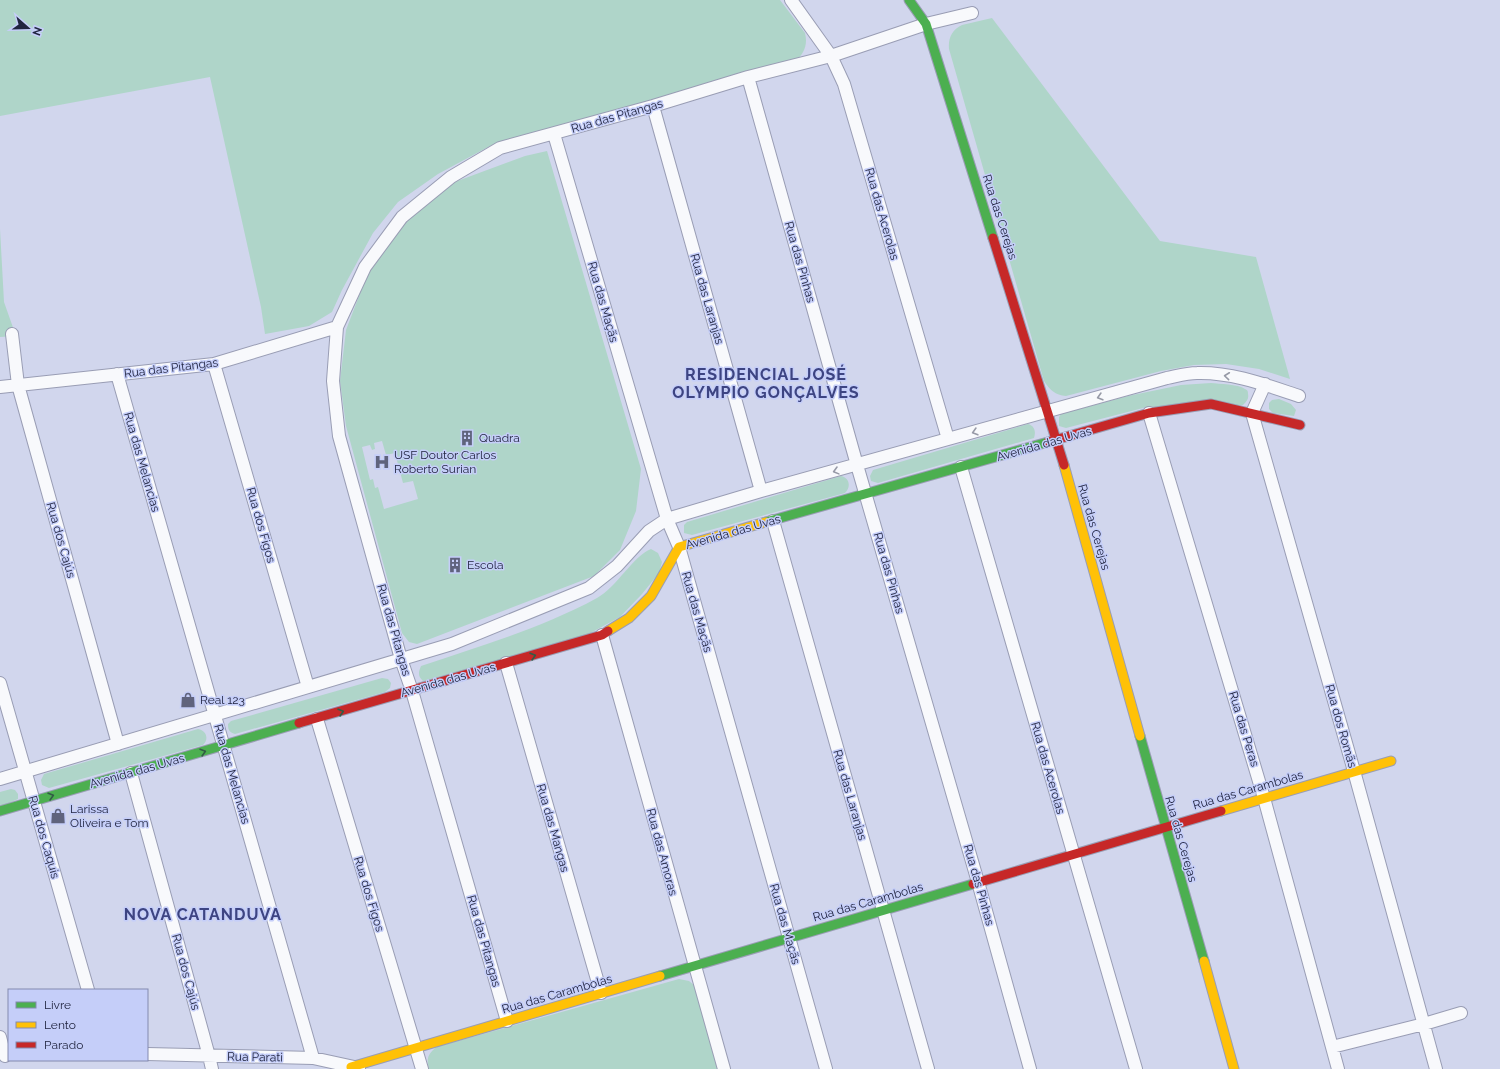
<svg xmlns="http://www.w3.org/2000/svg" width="1500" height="1069" font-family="Raleway,sans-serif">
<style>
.green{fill:#afd5c9;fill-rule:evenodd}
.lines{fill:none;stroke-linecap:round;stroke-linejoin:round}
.street-casing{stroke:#999db4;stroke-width:14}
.fast-casing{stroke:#999db4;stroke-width:11}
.slow-casing{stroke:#999db4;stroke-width:11}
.jam-casing{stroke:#999db4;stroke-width:11}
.street{stroke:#f8f9fc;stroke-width:12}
.fast{stroke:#4caf50;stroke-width:9}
.slow{stroke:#ffc107;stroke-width:9}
.jam{stroke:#c62828;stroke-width:9}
.oneway{stroke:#979aa7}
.oneway2{stroke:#325c46}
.labels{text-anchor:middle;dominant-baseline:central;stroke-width:3;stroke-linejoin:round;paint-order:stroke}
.street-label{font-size:12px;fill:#212540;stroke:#c5cef9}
.poi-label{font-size:12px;fill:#212540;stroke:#c5cef9;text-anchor:start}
.district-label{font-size:16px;font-weight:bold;letter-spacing:1px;fill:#3d4482;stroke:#c5cef9}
</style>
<rect width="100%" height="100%" fill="#d1d6ed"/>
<path class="green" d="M0,0H780L805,33C808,45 804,53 796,61L691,89L490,146L438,174L398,202L373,233L342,290L332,312L309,326L265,334L261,307L210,77L0,116Z
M992,18L1160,241L1256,257L1290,379L1259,369L1226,364L1194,365L1161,371L1066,396C1055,395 1050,390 1044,381L949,49C948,38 952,30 962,25Z
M547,151L641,469L636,511L620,550L594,576L417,644L409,642L402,633L346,426L340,381L346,330L367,275L404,222L452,183L525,156ZM382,441L386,455L395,453L403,483L413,481L418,499L384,509L378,487L375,488L373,479L370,480L362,447L370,445L372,450L375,449L374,443Z
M0,229L4,302L16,336L0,337Z
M1211,383C1219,384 1238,384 1245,389C1248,390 1248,392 1248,394C1249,399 1247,401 1243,405L1147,407L1066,428L1059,426V417L1061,414L1128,396L1181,385Z
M1279,399L1291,404L1296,410L1294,416L1273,413L1269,409V403L1272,400Z
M1028,424C1035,426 1036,432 1034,438L878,483L871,481L870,476L873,470Z
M841,476C850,478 851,487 845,493L692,535L684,533V525L687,522Z
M651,549L658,553L662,562L659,573L642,594L620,617L583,637L423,681C418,676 418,673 421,666C480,646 542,628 597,598C616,588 634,555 651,549Z
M382,678L388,679L391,683L390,688L385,692L235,734C229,732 228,730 228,724L231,721Z
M198,729C207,731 209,739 203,745L49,788L42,785L41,780L44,774Z
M11,789L15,790L18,794V799L0,807V792Z
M679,979L689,981L695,986L719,1069H429C426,1059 428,1053 437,1047Z"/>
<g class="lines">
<defs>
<path id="street" d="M791,0L831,56L844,84L948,439
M748,77L857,465L978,882L1030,1069
M653,106L761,491
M554,134L667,519L679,547L826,1069
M337,327L333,381L339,436L401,659L412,691L507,1021
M12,334L18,385L118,744
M214,364L308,687
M117,374L313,1058
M1265,384L1252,413L1354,771L1436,1069
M0,387L214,364L337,327L365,267L402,217L451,177L500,148L653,106L748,77L831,56L926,24L972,13
M1149,413L1264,798L1338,1069
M961,467L1136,1069
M773,521L928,1069
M602,635L724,1069
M506,663L601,993
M0,683L88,990
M317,719L422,1069
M131,773L209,1056L212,1069
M0,779L452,644L589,588L617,566L649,531L667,519L761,491L1167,378C1177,376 1187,373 1197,373C1232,372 1266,385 1299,396
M0,1037L5,1056
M1332,1047L1424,1024L1461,1013
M147,1054L313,1058L359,1068"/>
<path id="fast" d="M909,0L926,24L993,238
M766,522L1048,442
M1140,736L1204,961
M0,811L299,723
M660,976L973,884"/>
<path id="slow" d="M1064,465L1140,736
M608,631L629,618L651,596L679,547L766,522
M1221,811L1391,761
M1204,961L1234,1069
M351,1067L660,976"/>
<path id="jam" d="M993,238L1064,465
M1048,442L1149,413L1211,404L1300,425
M299,723L602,635L608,631
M973,884L1221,811"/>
</defs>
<use href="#street" class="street-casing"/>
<use href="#fast" class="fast-casing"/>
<use href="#slow" class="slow-casing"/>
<use href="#jam" class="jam-casing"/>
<use href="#street" class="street"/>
<use href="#fast" class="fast"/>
<use href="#slow" class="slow"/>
<use href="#jam" class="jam"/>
</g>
<defs><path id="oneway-chevron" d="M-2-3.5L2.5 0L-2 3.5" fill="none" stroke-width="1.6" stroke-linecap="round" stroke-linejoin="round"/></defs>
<g class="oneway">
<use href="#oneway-chevron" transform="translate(1227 376) rotate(-174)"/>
<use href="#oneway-chevron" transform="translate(1100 397) rotate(164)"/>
<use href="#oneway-chevron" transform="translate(975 432) rotate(164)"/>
<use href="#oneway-chevron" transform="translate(836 471) rotate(165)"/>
</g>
<g class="oneway2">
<use href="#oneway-chevron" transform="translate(533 656) rotate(-16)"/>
<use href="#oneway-chevron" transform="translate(341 712) rotate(-16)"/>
<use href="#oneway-chevron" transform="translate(203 752) rotate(-16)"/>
<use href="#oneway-chevron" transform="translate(51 796) rotate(-16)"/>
</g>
<defs>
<symbol id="building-bare" viewBox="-9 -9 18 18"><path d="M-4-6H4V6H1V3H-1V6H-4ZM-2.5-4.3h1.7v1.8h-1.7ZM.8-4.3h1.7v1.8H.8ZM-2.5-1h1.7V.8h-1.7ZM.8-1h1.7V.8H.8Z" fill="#5f637d" stroke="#c5cef9" stroke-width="2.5" paint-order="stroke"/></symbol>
<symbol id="hospital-bare" viewBox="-9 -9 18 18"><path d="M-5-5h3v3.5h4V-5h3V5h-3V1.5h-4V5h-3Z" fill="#5f637d" stroke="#c5cef9" stroke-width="2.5" paint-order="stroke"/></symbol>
<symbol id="shop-bare" viewBox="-9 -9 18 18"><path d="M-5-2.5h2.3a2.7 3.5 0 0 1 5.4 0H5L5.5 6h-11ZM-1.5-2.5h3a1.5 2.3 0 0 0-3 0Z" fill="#5f637d" stroke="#c5cef9" stroke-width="2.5" paint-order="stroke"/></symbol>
</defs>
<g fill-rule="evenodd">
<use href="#building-bare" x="456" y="427" width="22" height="22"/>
<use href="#hospital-bare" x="371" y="451" width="22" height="22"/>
<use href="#building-bare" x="444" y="554" width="22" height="22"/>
<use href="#shop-bare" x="177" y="689" width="22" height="22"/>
<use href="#shop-bare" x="47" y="805" width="22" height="22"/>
</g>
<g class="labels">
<g class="street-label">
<text transform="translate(617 116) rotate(-16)">Rua das Pitangas</text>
<text transform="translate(882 214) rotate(74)">Rua das Acerolas</text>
<text transform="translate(1000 217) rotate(72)">Rua das Cerejas</text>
<text transform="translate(800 262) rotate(74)">Rua das Pinhas</text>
<text transform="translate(707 299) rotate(74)">Rua das Laranjas</text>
<text transform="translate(603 302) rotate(74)">Rua das Maçãs</text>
<text transform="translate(171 368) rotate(-7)">Rua das Pitangas</text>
<text transform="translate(1044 444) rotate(-16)">Avenida das Uvas</text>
<text transform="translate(142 462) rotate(74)">Rua das Melancias</text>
<text transform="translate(261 525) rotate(74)">Rua dos Figos</text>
<text transform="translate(1094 527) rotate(74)">Rua das Cerejas</text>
<text transform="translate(733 532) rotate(-16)">Avenida das Uvas</text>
<text transform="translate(61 540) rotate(74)">Rua dos Cajús</text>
<text transform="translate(889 573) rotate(74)">Rua das Pinhas</text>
<text transform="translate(697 612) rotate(74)">Rua das Maçãs</text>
<text transform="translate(394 630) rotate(74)">Rua das Pitangas</text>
<text transform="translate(448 680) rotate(-16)">Avenida das Uvas</text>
<text transform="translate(1341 726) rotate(74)">Rua dos Romãs</text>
<text transform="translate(1244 729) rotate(73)">Rua das Peras</text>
<text transform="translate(1048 768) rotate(74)">Rua das Acerolas</text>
<text transform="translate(137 771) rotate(-16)">Avenida das Uvas</text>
<text transform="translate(232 774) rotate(74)">Rua das Melancias</text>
<text transform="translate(1248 790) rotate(-16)">Rua das Carambolas</text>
<text transform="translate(850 795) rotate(74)">Rua das Laranjas</text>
<text transform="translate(553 828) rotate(74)">Rua das Mangas</text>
<text transform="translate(44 837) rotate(74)">Rua dos Caquis</text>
<text transform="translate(1181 839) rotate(74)">Rua das Cerejas</text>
<text transform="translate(662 852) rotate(75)">Rua das Amoras</text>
<text transform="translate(979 885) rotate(74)">Rua das Pinhas</text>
<text transform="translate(369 894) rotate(73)">Rua dos Figos</text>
<text transform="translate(868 902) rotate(-16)">Rua das Carambolas</text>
<text transform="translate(785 924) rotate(74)">Rua das Maçãs</text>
<text transform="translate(484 941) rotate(74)">Rua das Pitangas</text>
<text transform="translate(186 972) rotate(75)">Rua dos Cajús</text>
<text transform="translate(557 994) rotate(-16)">Rua das Carambolas</text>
<text transform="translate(255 1057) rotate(1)">Rua Parati</text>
</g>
<g class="poi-label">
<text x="479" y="438">Quadra</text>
<text x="394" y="455">USF Doutor Carlos<tspan x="394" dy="14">Roberto Surian</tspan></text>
<text x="467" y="565">Escola</text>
<text x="200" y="700">Real 123</text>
<text x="70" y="809">Larissa<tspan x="70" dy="14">Oliveira e Tom</tspan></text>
</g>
<g class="district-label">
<text x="766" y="374">RESIDENCIAL JOSÉ<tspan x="766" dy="18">OLYMPIO GONÇALVES</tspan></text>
<text x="203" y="914">NOVA CATANDUVA</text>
</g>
</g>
<rect x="8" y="989" width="140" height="72" fill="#c5cef9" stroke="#838aaf"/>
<rect x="16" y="1002" width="20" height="6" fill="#4caf50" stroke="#838aaf"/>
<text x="44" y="1009" font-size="12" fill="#212540">Livre</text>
<rect x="16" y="1022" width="20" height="6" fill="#ffc107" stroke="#838aaf"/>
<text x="44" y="1029" font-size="12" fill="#212540">Lento</text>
<rect x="16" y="1042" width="20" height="6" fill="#c62828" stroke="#838aaf"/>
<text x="44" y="1049" font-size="12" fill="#212540">Parado</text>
<g transform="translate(28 28) rotate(110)" stroke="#c5cef9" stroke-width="3" paint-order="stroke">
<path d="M0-3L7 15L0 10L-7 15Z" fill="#212540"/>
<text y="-6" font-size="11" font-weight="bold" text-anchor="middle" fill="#212540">N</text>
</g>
</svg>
